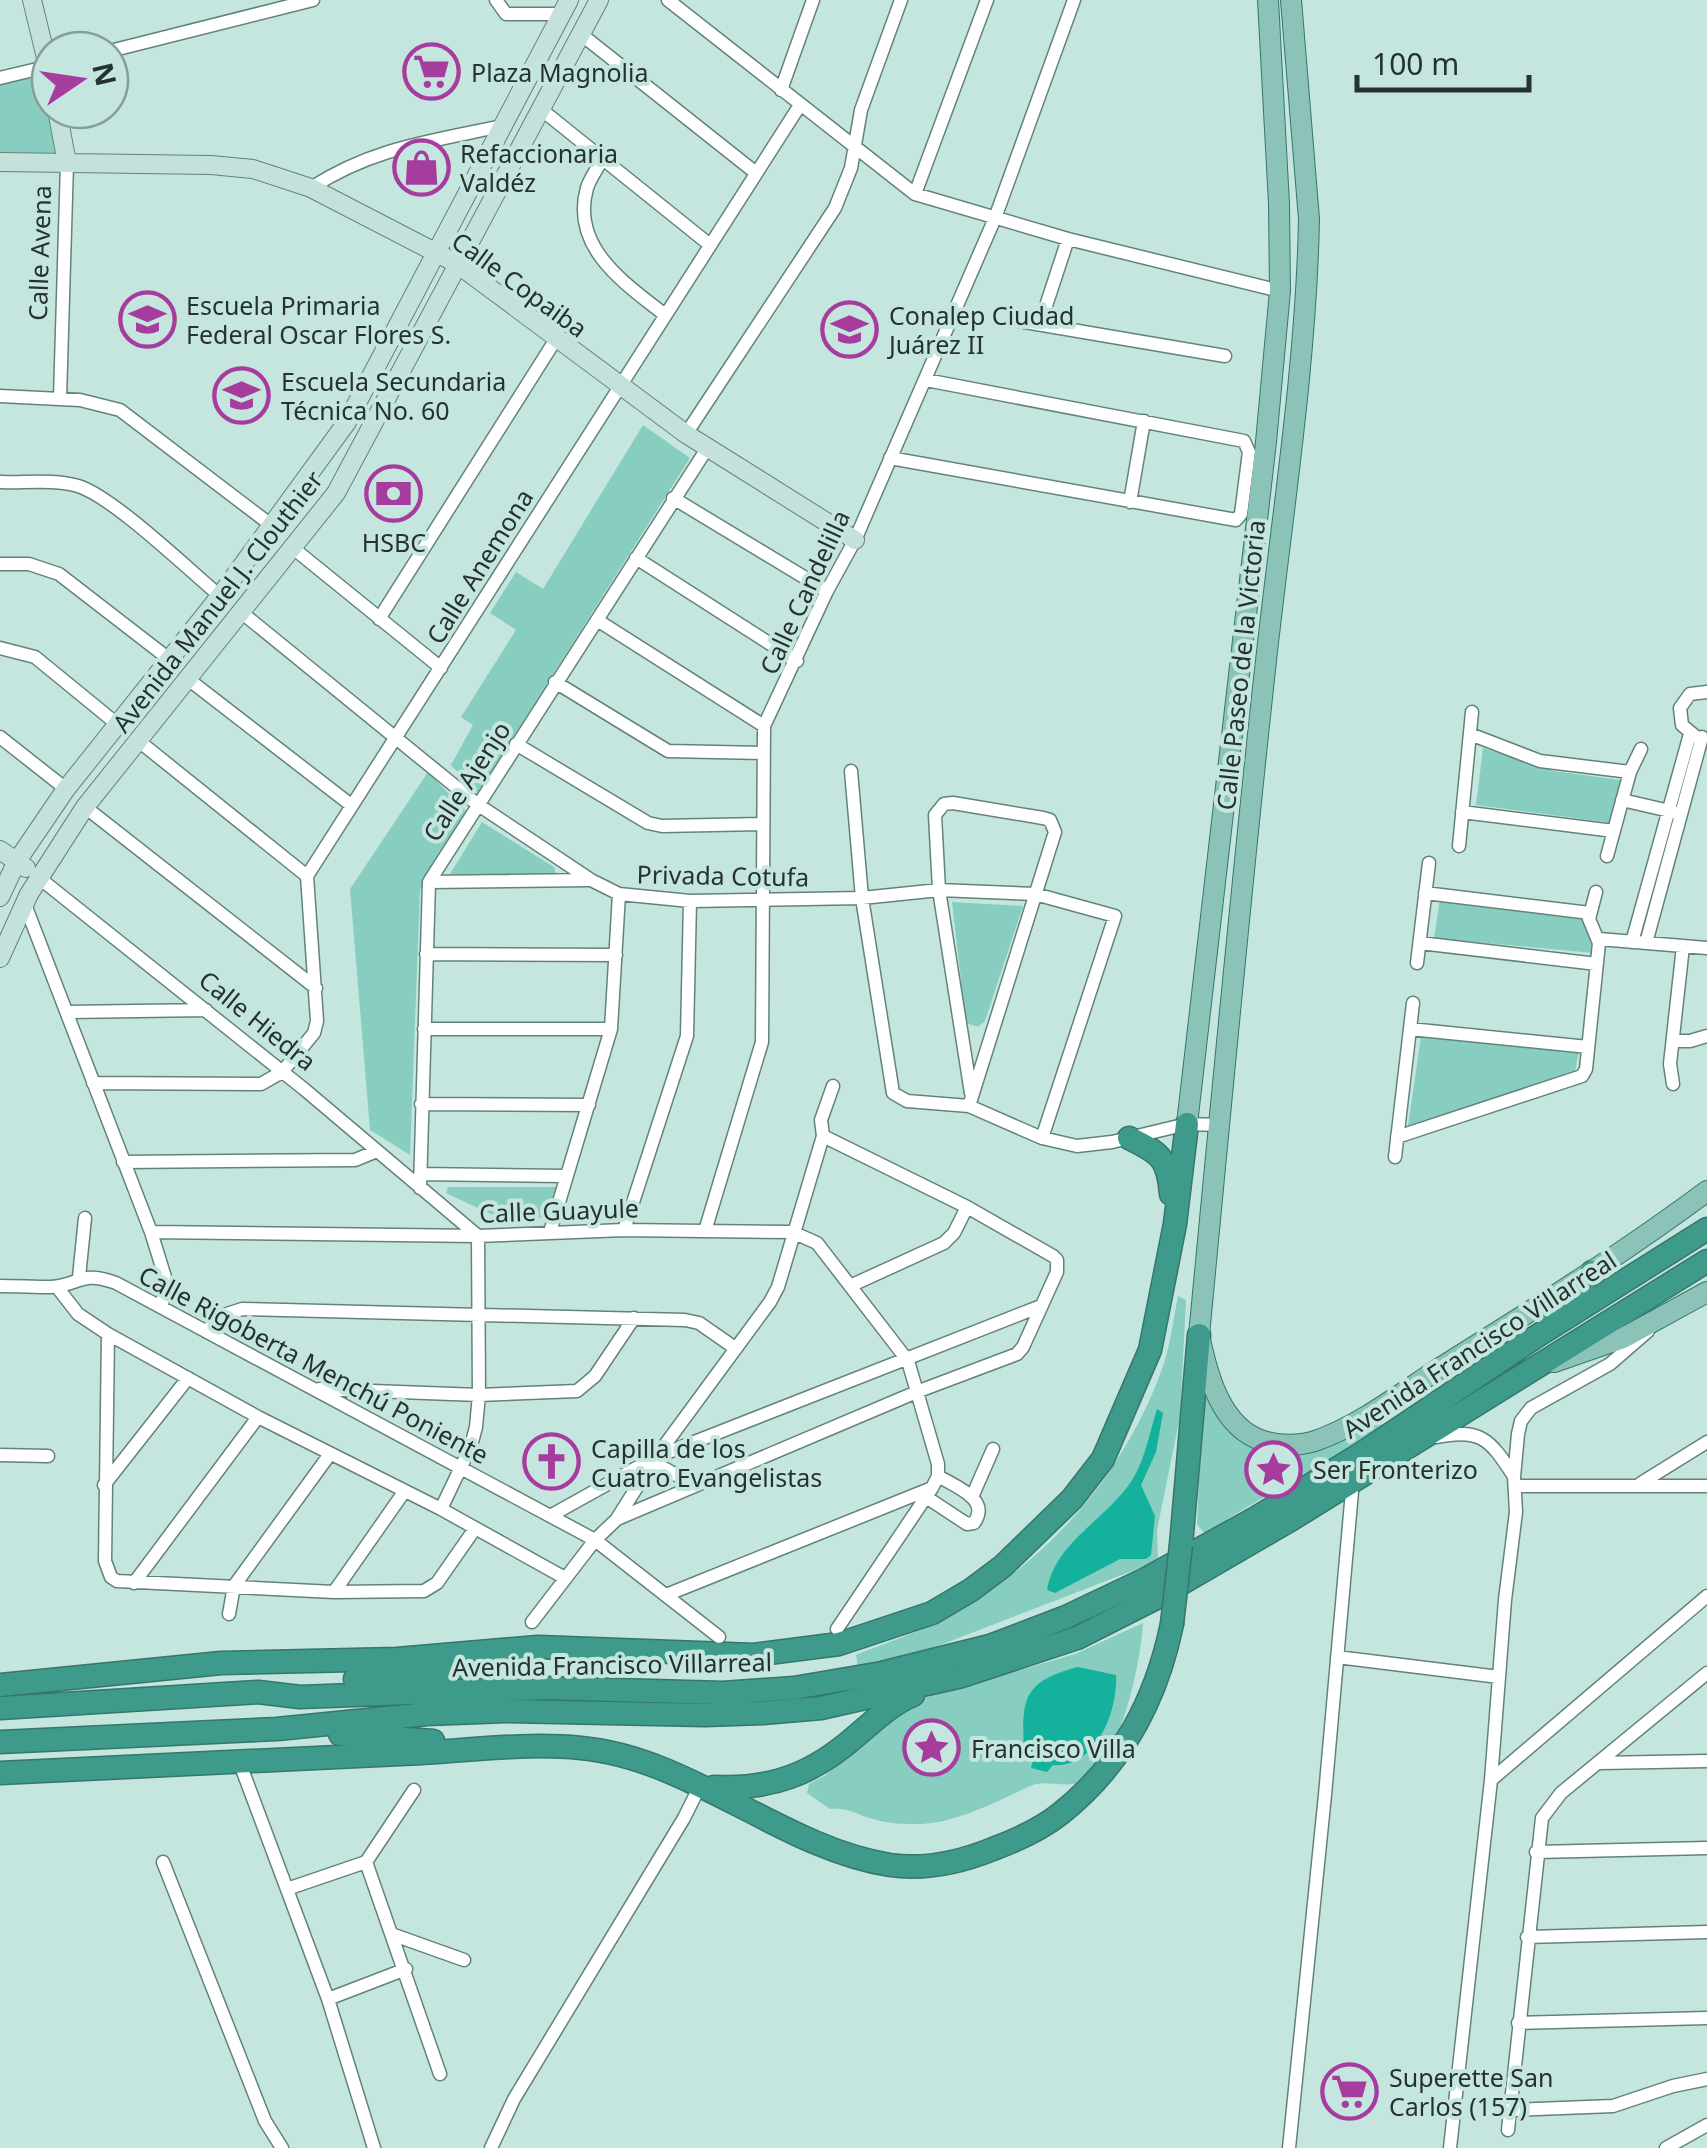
<svg xmlns="http://www.w3.org/2000/svg" width="1707" height="2148" font-family="'Noto Sans',sans-serif">
<style>
.green{fill:#88cec0}
.water{fill:#14b29d}
.lines{fill:none;stroke-linecap:round;stroke-linejoin:round}
.street-casing{stroke:#64827c;stroke-width:15}
.secondary-casing{stroke:#64827c;stroke-width:20}
.primary-casing{stroke:#36766b;stroke-width:22}
.highway-casing{stroke:#36766b;stroke-width:25}
.street{stroke:#fff;stroke-width:12}
.secondary{stroke:#c5e1dc;stroke-width:18}
.primary{stroke:#8bc3b9;stroke-width:20}
.highway{stroke:#3e9b8b;stroke-width:22}
.highway-bridge-casing{stroke:#36766b;stroke-width:25;stroke-linecap:butt}
.highway-bridge{stroke:#3e9b8b;stroke-width:22}
.labels{text-anchor:middle;dominant-baseline:central;stroke-width:8;stroke-linejoin:round;paint-order:stroke}
.poi-label{font-size:25px;fill:#263230;stroke:#c5e6df;text-anchor:start}
.street-label{font-size:25px;fill:#263230;stroke:#c5e6df}
</style>
<rect width="100%" height="100%" fill="#c5e6df"/>
<path class="green" d="M43,74L60,154L0,152V85Z
M643,425L690,458L478,793L451,765L473,725L461,717L516,630L490,613L516,572L543,589Z
M1483,748L1554,771L1620,780L1612,823L1476,805Z
M428,772L467,812L420,890L410,1155L370,1130L350,889Z
M482,822L554,867L556,874H450Z
M1440,899L1585,918L1593,953L1434,938Z
M952,902L1023,906L985,1021L978,1027L966,1023Z
M1421,1036L1579,1050L1575,1072L1408,1126Z
M448,1187H556L547,1218L497,1217L446,1193Z
M1178,1296L1186,1300L1180,1417L1157,1530L1158,1561L925,1651L858,1667L856,1655C887,1642 920,1632 949,1616C1048,1561 1121,1478 1161,1372C1170,1348 1173,1321 1178,1296Z
M1203,1394C1212,1407 1220,1422 1232,1433C1277,1477 1334,1445 1379,1419L1383,1427L1328,1464L1306,1472L1229,1518L1214,1532H1203L1197,1524Z
M1143,1623C1141,1662 1120,1767 1080,1782C1063,1789 1045,1778 1028,1787C994,1803 950,1826 912,1824C900,1824 885,1823 873,1819C856,1814 848,1807 830,1809L807,1793L809,1784L826,1775L907,1703L1075,1654Z"/>
<path class="water" d="M1157,1409L1163,1413L1156,1452L1141,1485L1155,1516L1151,1555L1146,1559H1120L1055,1593L1047,1590C1055,1540 1112,1517 1135,1475C1145,1458 1151,1428 1157,1409Z
M1078,1667L1116,1675C1118,1711 1096,1769 1053,1765L1047,1772L1031,1768L1033,1759L1024,1754C1022,1701 1020,1682 1078,1667Z"/>
<g class="lines">
<defs>
<path id="street" d="M496,0L506,14H562
M668,0L915,194L1068,239L1280,291
M582,35L756,173
M110,51L313,0
M0,78L50,66
M781,90L813,0
M542,110L710,245
M602,159C598,168 590,178 587,188C570,248 626,284 665,315
M311,188C372,148 432,141 502,126
M915,194L987,0
M1019,321L1225,356
M1040,324L1068,239
M0,396L80,400L120,410L271,525
M60,398L67,163
M686,434L835,208L851,168L861,110L901,0
M890,458L1236,520L1241,514L1249,452L1244,441L926,380
M0,482C25,483 54,479 78,486C112,496 189,570 220,596
M673,498L827,591
M1130,502L1144,421
M293,548L441,668
M636,558L797,661
M0,564H29L59,574L169,659
M241,612L477,804L591,880L619,894L690,901L862,898L939,890L1035,894L1115,916L1042,1138
M379,619L556,339
M597,620L764,726
M0,648L35,657L117,724
M188,679L351,805
M555,682L668,751L763,753
M1470,734L1540,761L1630,772
M1695,736L1682,725L1680,708L1690,694L1707,692
M0,737L66,789
M140,742L307,876
M516,744L648,823L662,826L762,824
M851,771L862,898L893,1093L907,1101L969,1106L1042,1138L1077,1146L1112,1142L1187,1124L1220,1125
M1622,800L1674,812
M85,807L316,988
M1462,812L1614,831
M1459,846L1472,712
M1607,856L1630,772L1641,749
M38,877L304,1089L478,1236L479,1395L476,1427L471,1446L441,1509
M429,882L589,880
M1425,893L1590,913
M24,902L151,1232L165,1277L162,1306
M1599,939L1707,948
M1632,942L1690,734
M1420,943L1597,964
M1646,943L1702,737
M426,954L616,955
M1417,963L1429,863
M67,1012L206,1010
M424,1029H611
M1410,1029L1588,1047
M1675,1041H1690L1707,1036
M93,1083L261,1084L282,1072L314,1033L317,1021L307,876L800,105
M1673,1084L1670,1064L1683,946
M421,1104L589,1105
M969,1106L1055,832L1050,820L1043,818L953,803L944,804L935,815L939,890L971,1093
M1397,1137L1582,1076L1586,1069L1599,943L1589,919L1596,892
M1395,1157L1413,1003
M123,1162L355,1160L377,1151
M420,1174L564,1176
M420,1188L429,882L708,447
M624,1230L687,1036L690,901
M705,1231L762,1042L764,726L827,591L855,540L995,218L1074,0
M151,1232L478,1236L624,1230L792,1232L817,1243L908,1361L938,1464V1476L932,1488L837,1629
M550,1232L611,1029L619,894
M79,1277L85,1218
M0,1286C17,1286 34,1287 51,1287C80,1285 81,1270 116,1283L595,1540L719,1637
M850,1286L944,1243L954,1233L967,1207
M57,1287L78,1314L108,1334L258,1417L441,1509L565,1578
M207,1330L221,1316L242,1309L685,1320L699,1323L735,1348
M108,1334L105,1561L111,1577L117,1581L334,1592L424,1591L437,1583L474,1530
M319,1389L479,1395L577,1391L595,1376L634,1318
M1437,1437C1480,1428 1490,1439 1513,1475
M0,1455L48,1456
M655,1463L694,1485
M1641,1483L1707,1442
M104,1485L188,1378
M1515,1486H1707
M926,1497L967,1524L974,1523C991,1499 956,1487 938,1476
M972,1497L993,1449
M550,1516L656,1457L1041,1306
M618,1517L656,1457L770,1302L778,1287L823,1136L821,1120L833,1086
M134,1583L258,1417
M334,1592L404,1492
M666,1595L932,1488
M229,1614L234,1586L330,1454
M532,1622L595,1540L617,1519L919,1391L1017,1354L1023,1347L1057,1272V1260L1053,1256L967,1207L823,1136
M1337,1657L1499,1677
M239,1761L328,1999L374,2148
M1600,1763L1707,1761
M1491,1780L1707,1596
M414,1790L366,1862L440,2074
M1536,1852L1707,1848
M163,1862L265,2121L282,2148
M287,1889L366,1862
M394,1935L464,1960
M1527,1937L1707,1932
M328,1999L406,1969
M1518,2023L1707,2018
M1510,2110L1613,2106L1673,2086L1707,2079
M1508,2130L1542,1818L1561,1793L1707,1673
M491,2148L514,2099L684,1818L700,1786
M1289,2148L1325,1795L1353,1480
M1450,2148L1491,1780L1505,1600L1516,1512L1514,1477L1518,1434L1521,1421L1531,1408L1610,1364L1648,1331
M1666,2148L1707,2125"/>
<path id="secondary" d="M32,0L50,74
M57,110L67,163
M0,162L211,165L253,169L311,188L456,263L686,434L855,540
M0,850L26,868
M0,897L17,861L66,789L220,596L347,422L569,0
M0,958L29,894L85,807L336,493L599,0"/>
<path id="primary" d="M1291,0L1309,219C1306,373 1280,527 1264,679C1240,898 1220,1116 1199,1335C1207,1373 1220,1427 1263,1441C1279,1446 1299,1446 1315,1441C1357,1427 1403,1392 1440,1368C1531,1311 1621,1255 1707,1191
M1187,1124L1266,442L1280,291L1279,204L1268,0
M1554,1362L1623,1338L1707,1292"/>
<path id="highway" d="M1129,1138C1160,1153 1168,1158 1171,1194
M1553,1316L1592,1272
M1181,1545L1199,1335
M355,1679L417,1675L467,1666
M0,1685L221,1663L397,1659L538,1647L754,1655L839,1644L932,1613L971,1590L1003,1566L1072,1499L1103,1459L1150,1350L1175,1224L1187,1124
M0,1708L258,1692L300,1697L545,1688L723,1693L794,1688L882,1673L990,1646L1066,1617L1146,1579L1256,1518L1361,1454L1534,1338L1707,1229
M340,1734L433,1741
M0,1742L277,1729L427,1714L506,1711L705,1715L763,1713L821,1708L962,1676L1077,1638L1158,1597L1292,1519L1707,1261
M0,1773C133,1767 266,1760 400,1754C459,1752 521,1742 581,1748C691,1758 782,1848 890,1865C924,1870 961,1862 993,1849C1017,1840 1040,1830 1060,1814C1122,1765 1156,1701 1172,1624
M714,1787C771,1790 813,1774 856,1736C874,1721 891,1704 913,1695"/>
</defs>
<use href="#street" class="street-casing"/>
<use href="#secondary" class="secondary-casing"/>
<use href="#primary" class="primary-casing"/>
<use href="#highway" class="highway-casing"/>
<use href="#street" class="street"/>
<use href="#secondary" class="secondary"/>
<use href="#primary" class="primary"/>
<use href="#highway" class="highway"/>
<defs>
<path id="highway-bridge" d="M1172,1624L1181,1545"/>
</defs>
<use href="#highway-bridge" class="highway-bridge-casing"/>
<use href="#highway-bridge" class="highway-bridge"/>
</g>
<defs>
<symbol id="supermarket-ring" viewBox="-11 -11 22 22"><circle r="9.5" fill="#c5e6df" stroke="#a63c9e" stroke-width="1.5"/><path d="M-6-5.5h2.5l.6 2H6L4.5 2H-2.5L-4.4-4H-6ZM-1.5 3.2a1.3 1.3 0 1 0 .1 0ZM3 3.2a1.3 1.3 0 1 0 .1 0Z" fill="#a63c9e"/></symbol>
<symbol id="shop-ring" viewBox="-11 -11 22 22"><circle r="9.5" fill="#c5e6df" stroke="#a63c9e" stroke-width="1.5"/><path d="M-5-2.5h2.3a2.7 3.5 0 0 1 5.4 0H5L5.5 6h-11ZM-1.5-2.5h3a1.5 2.3 0 0 0-3 0Z" fill="#a63c9e"/></symbol>
<symbol id="school-ring" viewBox="-11 -11 22 22"><circle r="9.5" fill="#c5e6df" stroke="#a63c9e" stroke-width="1.5"/><path d="M0-5L7-2L0 1L-7-2ZM-4 1L0 2.5L4 1V4Q0 6-4 4Z" fill="#a63c9e"/></symbol>
<symbol id="bank-ring" viewBox="-11 -11 22 22"><circle r="9.5" fill="#c5e6df" stroke="#a63c9e" stroke-width="1.5"/><path d="M-6-4H6V4H-6ZM0-2.3a2.3 2.3 0 1 0 0 4.6a2.3 2.3 0 1 0 0-4.6Z" fill="#a63c9e"/></symbol>
<symbol id="church-ring" viewBox="-11 -11 22 22"><circle r="9.5" fill="#c5e6df" stroke="#a63c9e" stroke-width="1.5"/><path d="M-1.2-6h2.4v3.5h3.3v2.4h-3.3V6h-2.4V-.1h-3.3v-2.4h3.3Z" fill="#a63c9e"/></symbol>
<symbol id="sight-ring" viewBox="-11 -11 22 22"><circle r="9.5" fill="#c5e6df" stroke="#a63c9e" stroke-width="1.5"/><path d="M0-6L1.8-2.2L6-1.7L2.9 1.2L3.7 5.4L0 3.3L-3.7 5.4L-2.9 1.2L-6-1.7L-1.8-2.2Z" fill="#a63c9e"/></symbol>
</defs>
<g fill-rule="evenodd">
<use href="#supermarket-ring" x="400" y="40" width="63" height="63"/>
<use href="#shop-ring" x="390" y="136" width="63" height="63"/>
<use href="#school-ring" x="116" y="288" width="63" height="63"/>
<use href="#school-ring" x="818" y="298" width="63" height="63"/>
<use href="#school-ring" x="210" y="364" width="63" height="63"/>
<use href="#bank-ring" x="362" y="462" width="63" height="63"/>
<use href="#church-ring" x="520" y="1430" width="63" height="63"/>
<use href="#sight-ring" x="1242" y="1438" width="63" height="63"/>
<use href="#sight-ring" x="900" y="1716" width="63" height="63"/>
<use href="#supermarket-ring" x="1318" y="2060" width="63" height="63"/>
</g>
<g class="labels">
<g class="poi-label">
<text x="471" y="72">Plaza Magnolia</text>
<text x="460" y="153">Refaccionaria<tspan x="460" dy="29">Valdéz</tspan></text>
<text x="186" y="305">Escuela Primaria<tspan x="186" dy="29">Federal Oscar Flores S.</tspan></text>
<text x="889" y="315">Conalep Ciudad<tspan x="889" dy="29">Juárez II</tspan></text>
<text x="281" y="381">Escuela Secundaria<tspan x="281" dy="29">Técnica No. 60</tspan></text>
<text x="394" y="542" text-anchor="middle">HSBC</text>
<text x="591" y="1448">Capilla de los<tspan x="591" dy="29">Cuatro Evangelistas</tspan></text>
<text x="1313" y="1469">Ser Fronterizo</text>
<text x="971" y="1748">Francisco Villa</text>
<text x="1389" y="2077">Superette San<tspan x="1389" dy="29">Carlos (157)</tspan></text>
</g>
<g class="street-label">
<text transform="translate(39 253) rotate(-88)">Calle Avena</text>
<text transform="translate(520 284) rotate(36)">Calle Copaiba</text>
<text transform="translate(479 566) rotate(-58)">Calle Anemona</text>
<text transform="translate(804 592) rotate(-65)">Calle Candelilla</text>
<text transform="translate(217 601) rotate(-52)">Avenida Manuel J. Clouthier</text>
<text transform="translate(1240 665) rotate(-84)">Calle Paseo de la Victoria</text>
<text transform="translate(466 781) rotate(-57)">Calle Ajenjo</text>
<text transform="translate(723 875) rotate(1)">Privada Cotufa</text>
<text transform="translate(258 1020) rotate(39)">Calle Hiedra</text>
<text transform="translate(559 1210) rotate(-2)">Calle Guayule</text>
<text transform="translate(1479 1344) rotate(-33)">Avenida Francisco Villarreal</text>
<text transform="translate(314 1364) rotate(28)">Calle Rigoberta Menchú Poniente</text>
<text transform="translate(612 1664) rotate(-1)">Avenida Francisco Villarreal</text>
</g>
</g>
<g transform="translate(80 80) rotate(77)"><circle r="48" fill="#c5e6df" stroke="#859e99" stroke-width="2.5"/>
<path d="M0-8L18 38L0 25L-18 38Z" fill="#a63c9e"/>
<text y="-15" font-size="28" font-weight="bold" text-anchor="middle" fill="#263230">N</text>
</g>
<path d="M1357 75v15h172v-15" fill="none" stroke="#263230" stroke-width="5"/>
<text x="1372" y="75" font-size="30" fill="#263230" stroke="#c5e6df" stroke-width="8" paint-order="stroke">100 m</text>
</svg>
